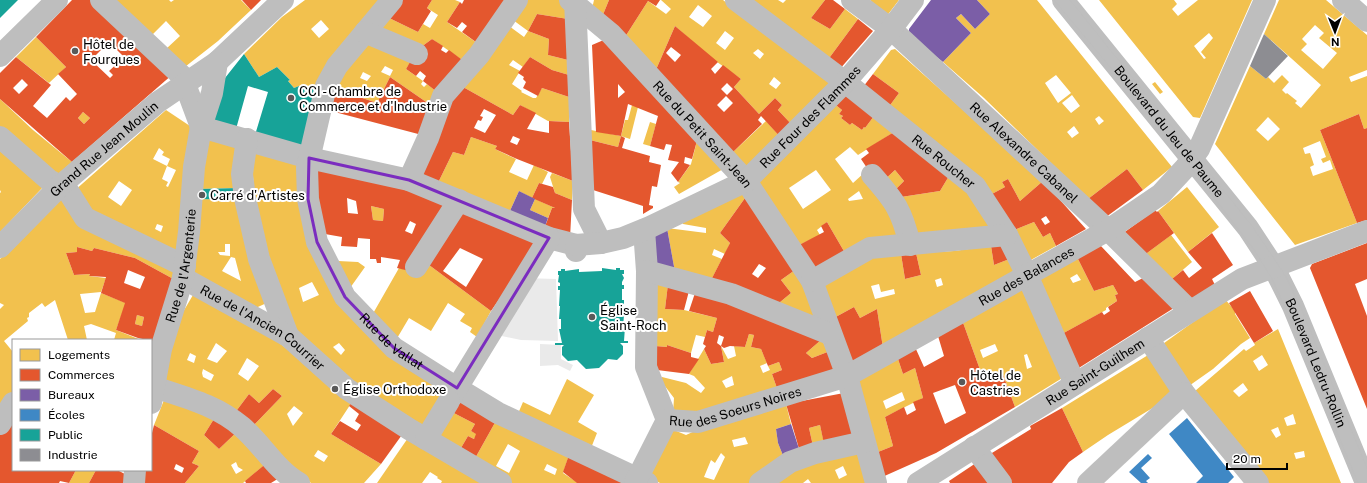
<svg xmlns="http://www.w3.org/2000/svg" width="1367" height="483" font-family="'Public Sans',sans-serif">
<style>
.green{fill:#eaeaea}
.homes{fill:#f2c14e;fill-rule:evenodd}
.shops{fill:#e4572e;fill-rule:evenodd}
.offices{fill:#7b5ea7}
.schools{fill:#3f88c5}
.public{fill:#17a398}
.industry{fill:#8d8d92}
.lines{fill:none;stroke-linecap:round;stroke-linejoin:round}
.minor{stroke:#bebebe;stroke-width:22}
.tram{stroke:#bdbdbd;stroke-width:1}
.marked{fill:none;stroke:#7b2cbf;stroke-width:3;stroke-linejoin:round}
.poi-dot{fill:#595959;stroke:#fff;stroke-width:1.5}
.labels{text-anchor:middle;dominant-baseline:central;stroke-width:4;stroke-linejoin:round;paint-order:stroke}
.poi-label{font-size:13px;fill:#000;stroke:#fff;text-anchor:start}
.street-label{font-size:13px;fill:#000;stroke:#fff}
</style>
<rect width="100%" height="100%" fill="#fff"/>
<path class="green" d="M524,278L556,279L558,341L521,340L492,334Z
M540,344L561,345V359L573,365L570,371L558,365L540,366Z"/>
<path class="homes" d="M106,0H169L171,2L174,0H241L251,10L218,41L181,70ZM166,21L180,36L166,49L152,35Z
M305,0H386L317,90L299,86L294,88L288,81L290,80L277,67L259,77L244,54L282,17ZM321,20L329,29L319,38L311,29Z
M432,0H455L460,2L447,22L480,45L465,62L432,39L417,50L370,30L385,16L418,32L423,24L430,28L438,15L427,8Z
M526,0H563L568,19L537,14L528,31L549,39L548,55L568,60L569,75L552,70L530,57L523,67L513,60L509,65L520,71L512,84L522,91L521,92L533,98H536L542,88L569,97V122L548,121L520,105L513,115L463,87L509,26L524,37L528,31L513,20Z
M594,0H609L602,17L592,9Z
M661,0H723L832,85L794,127L778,110L782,105L775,98L759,114L734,87L741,79L710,57L675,26L655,72L625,37L648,1L666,14L671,9ZM698,5L712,16L703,27L689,17ZM725,31L734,38L725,50L716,43ZM758,49L764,54L760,59L753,53ZM774,77L781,83L776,89L769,84Z
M747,0H778L783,3L786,0H825L811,18L830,29L845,9L858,19L827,61Z
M871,0H899L886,17L868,4Z
M977,0H1037L1172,167L1143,190L1127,169L1088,199L984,98L943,62L971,33L956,18L961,14L975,29L990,14ZM1056,75L1071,93L1058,103L1045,83ZM1072,95L1080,106L1071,113L1062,103ZM1099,116L1104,121L1099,125L1095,119ZM1074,126L1079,133L1072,138L1067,132Z
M1099,0H1174L1177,4L1172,9L1178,16L1198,0H1252L1200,118L1193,117ZM1209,33L1213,38L1201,52L1206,58L1204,59L1194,46Z
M1279,0H1326L1367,35V70L1349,77L1351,82L1367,76V128L1364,129L1359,114L1320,130L1357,223L1295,245L1215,144L1250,66L1266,79L1268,77L1274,83L1282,75L1289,82L1282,90L1286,94L1287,93L1297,101L1295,103L1301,108L1321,85L1264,34ZM1315,25L1324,33L1319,38L1337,53L1323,69L1301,50L1307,44L1302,39ZM1268,117L1280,129L1268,141L1256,130ZM1320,141L1326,157L1321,159L1323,163L1330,160L1333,169L1313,176L1310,167L1314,165L1310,153L1305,154L1303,148Z
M368,36L415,55L406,69L423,81L421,84L424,87L427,84L437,92L432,106L390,77L377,103L333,88ZM385,66L393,70L390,76L381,72ZM363,72L371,76L367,81L360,78Z
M36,37L66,67L49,83L16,57Z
M895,49L923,74L1043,181L1020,201L1008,179L1002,182L1005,187L990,195L888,108L899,93L873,74L891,50Z
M1155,82L1163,92L1160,94L1152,84Z
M0,99L33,130L72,162L54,178L0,131Z
M832,102L842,110L839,114L843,116L841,118L850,125L852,123L862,130L864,127L865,128L874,116L894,132L858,155L850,147L835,159L853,183L864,173L905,239L845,253L827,222L817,230L820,235L799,245L754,180ZM816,170L831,190L803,209L789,188ZM859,191L863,199L849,201L848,199Z
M632,105L638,107L630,139L621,136L625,120H628Z
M166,110L193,128L176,259L88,214L74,191ZM159,148L164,152L162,155L170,159L167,166L176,170L168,187L166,186L168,182L162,179L167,166L153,159ZM119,181L132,190L121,206L108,197ZM157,224L163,226L161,232L155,229Z
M83,112L90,118L84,124L78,118Z
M766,121L782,139L747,170L731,154Z
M650,122L656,124L650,146L643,144Z
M586,129L621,136L618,147L586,139Z
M207,136L237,143L239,188L199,189Z
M471,137L497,146L495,149L516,159L509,172L527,180L534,165L548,172L542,184L539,183L532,198L519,191L509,213L436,187L453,152L464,155Z
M698,137L725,168L679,194L674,187L680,183L678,182L691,164Z
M0,145L46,184L0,232V193L1,192L0,190Z
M251,152L301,166L323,270L448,394L424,433L362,395L292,333L257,226ZM312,282L319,295L303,302L299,288ZM339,343L345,350L341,355L333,347Z
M895,170L904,181L894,191L881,183Z
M552,173L573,181L572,200L555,193L550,177Z
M949,176L977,199L997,228L913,238L901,197L940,191Z
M1187,187L1219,227L1188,252L1158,211Z
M739,189L745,198L720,233L730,243L725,254L714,249L712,255L722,259L710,282L675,272L667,228L706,233V228L683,224L681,220Z
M66,194L178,266L177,281L135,258L94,248L92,251L77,247V252L66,253L74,275L90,274L89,276L106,278L101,292L80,294L85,313L95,312L101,293L126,303L116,330L141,340H114L116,333L91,324L84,326L87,340H68L55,300L45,307L42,303L29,313V317L27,318L28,321L4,341L13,352V395L0,412V309L4,305L0,303V259Z
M198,199L242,200L271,301L247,312L192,277ZM225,244H230V256L220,255L218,252H225ZM231,257L235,258L241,281L222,271Z
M535,199L555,208H552L548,218L530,210Z
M371,206L384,209L383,221L373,220Z
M1034,222L1043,237L1050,233L1056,246L1029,261L1014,230Z
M1171,235L1192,262L1171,280L1143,256Z
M991,246L994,265L1012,258L1019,272L883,348L877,309L860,318L854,307L832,319L819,283L867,258L901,254L905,279L921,275L916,253L954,251ZM941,278L943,285L937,287L935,280ZM879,284L881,292L894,289L895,294L875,299L871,286Z
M1075,253L1094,291L1113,285L1118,294L1115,295L1117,301L1106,308V310L1060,335L1036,274ZM1077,274L1081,280L1073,283L1070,278Z
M338,261L358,262L365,267L350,288Z
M425,262L491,311L477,337L470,332L472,328L460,321L465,314L448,303L431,331L409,318L396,340L371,317L399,268L418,273Z
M795,270L803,283L814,314L815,322L779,303L791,293L781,280Z
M656,280L668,284L665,309L684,310L717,318L713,332L707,330L705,337L696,335L691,353L667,345V347L655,346Z
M1024,282L1064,377L1015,407L1002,372L983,378L961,317ZM995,344L998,351L983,358L980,350ZM1027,354L1032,367L1027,369L1024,355Z
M193,295L251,322L354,399L331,434L381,464L364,483H311L250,429L282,396L273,389L259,403L249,394L234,414L161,384L180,317ZM216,343L227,351L217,363L207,359ZM190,353L196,356L194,363L187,360ZM247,358L259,366L248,381L238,374ZM203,369L214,375L211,381L203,377L202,373ZM294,406L303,413L293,426L287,414ZM318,450L328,456L324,462L314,456Z
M1225,299L1235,311V314L1250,338L1241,344L1213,369L1186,388L1160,346Z
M137,315L144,317L142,326L135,324Z
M1278,329L1341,483H1266L1195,391L1244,349L1246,351L1255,345L1254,343ZM1262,355L1268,365L1259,371L1253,361ZM1243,383L1248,390L1239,397L1233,391ZM1293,414L1296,424L1287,426L1284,418ZM1278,427L1281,435L1276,438L1271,430ZM1304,451L1305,457L1296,459L1294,453Z
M749,334L754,335L751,347L761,349L767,363L760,366L763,373L770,370L768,366L779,362L782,370L772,374L778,391L699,415L673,414L674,398L661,381L662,377L686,383L701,393L705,388L694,376L689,374L704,349L711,364L724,362L721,346L728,359L736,356L734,346L745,347ZM732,376L734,385L726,388L722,381Z
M821,340L830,351L812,358L806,353Z
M1153,352L1179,392L1108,435L1083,452L1062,408Z
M896,353L903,374L915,368L923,398L885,417L893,446L873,454L855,376ZM902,392L905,400L886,409L883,401Z
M567,379L594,395L578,422L597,433L591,448L517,416L523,402L550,415Z
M166,395L217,414L204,435L219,449L240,429L269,461L243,483H185L199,466L192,463L199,451L154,425ZM236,462L238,467L243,470L236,474L231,465Z
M786,404L791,424L776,429L778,443L784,458L758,473L749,483H660L643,475L669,428L686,435L706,426ZM745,437L748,444L734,447L732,440ZM721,453L725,457L714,480L704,477L711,460L715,463Z
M448,410L475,424L471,431L477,434L474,439L468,436L458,453L432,438Z
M497,419L570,452L563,473L578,483H512L473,462ZM508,444L520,451L509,473L496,466ZM547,464L557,469L555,475L544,470Z
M820,425L824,443L813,446L809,428Z
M410,435L491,483H441L442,481L437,478L438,477L430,472L422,483H377Z
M861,448L871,483H811L808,479L803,483H771L797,466ZM843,466L847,475L839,479L835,470Z
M76,470H96L89,483H69Z"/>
<path class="shops" d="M72,0H96L173,74L72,162L0,99V73L16,57L51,85L33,106L47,118L66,97L70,101L77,94L58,74L66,67L36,37ZM109,42L128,61L125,64L121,60L109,71L113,75L110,78L91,60ZM22,79L28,85L19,94L13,88ZM83,112L90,118L84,124L78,118Z
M242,0H261L251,10Z
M399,0H432L427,8L431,11L418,32L385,16Z
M464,0H505L480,45L462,32L467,26L462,22L457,28L447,22L460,2L462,4Z
M609,0H660L656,6L648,1L625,37L602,17Z
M825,0H833L845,9L830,29L811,18Z
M537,14L568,19V60L548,55L549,39L528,31Z
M858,19L873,31L839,70L827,61Z
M675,26L718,62L711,69L715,74L723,65L741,79L734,87L759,114L775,98L782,105L778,110L794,127L782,139L761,116L758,120L762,124L731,154L655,72ZM671,47L681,55L675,62L666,53ZM727,83L733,89L727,95L721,89ZM726,96L733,103L724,112L717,105Z
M432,39L443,46L441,50L446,53L449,50L465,62L437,92L423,81L426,76L420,71L416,76L406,69L417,50Z
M606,39L698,137L692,159L685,157L684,163L690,165L678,182L671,173L679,162L668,160L672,145L666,144L664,150L650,146L658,116L628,104L621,136L625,138L622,148L650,156L649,162L661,165L657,187L652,186L649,205L653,206V208L643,214V206L593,190L586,139L618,147L621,136L596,132L592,45ZM618,84L625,92L618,98Z
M530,57L552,70L569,75V97L542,88L538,96L523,88L526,82L523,79L524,77L518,73Z
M873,74L899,93L888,108L863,87Z
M390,77L432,106L422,135L327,110L333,88L377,103Z
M463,87L513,115L520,105L536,113L527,129L549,133V121L569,122L573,181L517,159L495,149L497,146L471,137L464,155L453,152L436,187L416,180L451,102ZM484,109L496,115L485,133L474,128L478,120L481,121L483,117L480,116ZM513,136L520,139L517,145L510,142Z
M843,94L874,116L865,128L864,127L862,130L852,123L850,125L841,118L843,116L839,114L842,110L832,102Z
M1359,114L1364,129L1367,128V220L1357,223L1320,130Z
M894,132L949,176L940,191L901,197L894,191L904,181L895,170L881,183L869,171L861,159L869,153L866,149Z
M311,166L397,185L450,206L409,271L397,268L400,260L381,257V263H377L376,259H370V239L358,238L357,247L341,246L342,237L325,234ZM347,198L356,201L358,214L348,213ZM371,206L384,209L383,221L373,220ZM410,221L416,224L412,234L405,231Z
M1127,169L1143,190L1106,217L1088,199Z
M1008,179L1020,201L1043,181L1086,229L1056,246L1050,233L1043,237L1034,222L1014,230L990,195L1005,187L1002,182ZM1046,216L1050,222L1045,225L1041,219Z
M539,183L553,187L555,193L572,200L570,238L544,229L552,208H555L532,198Z
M745,198L795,270L781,280L791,293L779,303L710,282L730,243L720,233ZM759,264L766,268L758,278L752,274Z
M464,210L541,240L491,311L425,262ZM460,248L483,259L466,287L443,271Z
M1155,210L1157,212L1158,211L1174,233L1143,256L1122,234Z
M827,222L845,253L816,270L799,245L824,232L821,226Z
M1212,233L1233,265L1212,279L1215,285L1189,300L1172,279L1183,270L1189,278L1202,268L1188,252Z
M1367,243V279L1355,284L1367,316V409L1310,268L1312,264Z
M1006,244L1012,258L994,265L991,246Z
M1100,245L1135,282L1147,276L1177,306L1074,371L1060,335L1102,312L1104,315L1110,311L1108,307L1117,301L1115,295L1118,294L1113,285L1094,291L1075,253Z
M77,247L92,251L94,248L135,258L177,281L157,342L138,338L116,330L125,303L101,293L106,277L89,276L90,274L74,275L66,253L77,252ZM128,270L145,277L140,289L124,283ZM137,315L144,317L142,326L135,324Z
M916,253L921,275L905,279L901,254Z
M668,284L689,291L684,310L665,309Z
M1250,291L1273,331L1254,343L1229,303Z
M695,293L748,308L821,340L806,353L812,358L830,351L841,373L778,391L772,374L782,370L779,362L768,366L761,349L751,347L754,335L749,334L745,347L730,346L724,348L721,346L724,337L719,335L717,343L721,346L724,362L711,364L704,349L706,346L703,344L707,330L713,332L717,318L689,311Z
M854,307L860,318L877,309L883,348L852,366L832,319Z
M961,317L983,378L1002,372L1015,407L936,453L880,478L873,454L893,446L885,417L904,407L907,415L916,410L913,402L923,398L915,368L903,374L896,353ZM938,336L944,356L924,367L915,347ZM955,385L966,413L945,424L933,393Z
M667,345L691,353V357L699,359L689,374L657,370L655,346L667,347Z
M273,389L282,396L250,429L234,414L249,394L259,403Z
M844,393L856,436L824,444L820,425L809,428L813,446L800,452L786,404Z
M457,398L497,419L473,462L458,453L468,436L474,439L476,434L471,431L475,424L448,410Z
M354,399L404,432L381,464L331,434L340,421L357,431L361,425L355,421L359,414L349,406Z
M1062,408L1083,452L1069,462L1052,483H1008L987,456L1031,429L1030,426Z
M217,414L240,429L219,449L204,435Z
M13,417V470H76L69,483L60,481L59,483H0V432Z
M154,425L199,451L192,463L199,466L185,483H142L144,470H151V437ZM176,464L184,468L182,473L174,469Z
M570,452L626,483H577L563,472Z
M269,461L284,475L271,483H246L245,481Z
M979,461L996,483H950L949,481Z
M96,470H117L127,475L128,483H89Z"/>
<path class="offices" d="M931,0H977L990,14L975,29L961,14L956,18L971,33L943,62L909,36V29Z
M519,191L535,199L530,210L548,218L544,229L509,213Z
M667,228L675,272L654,266V234Z
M791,424L800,452L784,458L778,443L776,429Z"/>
<path class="schools" d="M1187,418L1234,477L1228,483H1196L1203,476L1169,434Z
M1148,454L1152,458L1141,468L1150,478L1146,481L1148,483H1141L1129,472Z"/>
<path class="public" d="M0,0H18L0,18Z
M244,54L259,77L277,67L290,80L288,81L294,88L299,86L317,90L303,149L255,135L268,92L248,86L236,129L213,122L225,78Z
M239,188L242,200L198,199L199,189Z
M602,268L616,270V268H620V270H624V274H622L624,278L622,282V285H624V289H622V300H624V304H622L623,315H624L623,327H625L624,341H628V343H620L623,346V354L617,360L608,359L599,368L586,369L577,360L568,361L562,355V347L564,345H555V343H562L559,329H561V319H559L560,306H559L560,290H558V286H560V283L558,282L559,275H558V271H561V269H565V271L579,269V272L602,271Z"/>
<path class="industry" d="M1264,34L1288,56L1266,79L1250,66Z"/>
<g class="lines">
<g class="minor">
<path d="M101,0L182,76L201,127L309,158L409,180L549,238L576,245V251"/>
<path id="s1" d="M392,0L337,66L326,86L307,168L308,199L317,242L345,297L394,348L457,388L498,413L647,483"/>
<path id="s2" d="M570,0L611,34L746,181L812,281L847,376L876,483"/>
<path d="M575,0L584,209L601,243"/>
<path id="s3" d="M736,0L845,82L975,186L1007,235L1027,275L1075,384"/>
<path id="s4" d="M852,0L891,29L1108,230L1190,311"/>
<path id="s5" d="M1063,0L1248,228L1273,266L1293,306L1366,483"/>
<path d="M1343,0L1367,21"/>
<path d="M365,32L417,54"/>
<path d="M0,56L57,0"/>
<path d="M0,137L49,180L68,191L85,218L185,266"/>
<path d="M247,139L242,174L245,198L259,259L288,336"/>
<path d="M872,175C895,201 902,211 910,245"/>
<path d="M409,180L428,138L443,96L479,55L517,0"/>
<path d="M644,230L647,271L646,367L667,420"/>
<path id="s6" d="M576,245L601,243L623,238L650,227L746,181L845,82L891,29L913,0"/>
<path id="s7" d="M0,247L60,186L158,102L217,62L283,0"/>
<path d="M416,267L459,200"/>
<path d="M647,271L731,294L830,334"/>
<path id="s8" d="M183,278L288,336L347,389L409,429L501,483"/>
<path d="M812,281L870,248L1007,235"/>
<path d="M1148,338L1184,393L1258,483"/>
<path d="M154,387C187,398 216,405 242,427C262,444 276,470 299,483"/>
<path d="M452,396L549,238"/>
<path id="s9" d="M151,403L161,349L183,278L189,232L194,167L201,127L212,93L217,62"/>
<path d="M0,424L13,403"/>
<path d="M426,439L449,401"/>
<path d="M974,447L1001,483"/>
<path d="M134,483L135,470"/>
<path id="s10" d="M635,483L667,420L698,422L847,376L1108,230L1161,194L1185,168L1199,149L1265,0"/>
<path d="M760,483L790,462L815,453L864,442"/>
<path id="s11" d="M918,483L1242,279L1367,231"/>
<path d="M1088,483L1184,393"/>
</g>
<path class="tram" d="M1054,0L1152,117L1255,251L1272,279L1294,327L1358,483
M1070,0L1252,226L1285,275L1301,308L1367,468"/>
</g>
<path class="marked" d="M309,158L409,180L549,238L457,388L394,348L345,297L317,242L308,199Z"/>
<g class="poi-dot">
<circle cx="75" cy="51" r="4"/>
<circle cx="291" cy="98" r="4"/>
<circle cx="202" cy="195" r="4"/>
<circle cx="592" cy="317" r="4"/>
<circle cx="962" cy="382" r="4"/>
<circle cx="335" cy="389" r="4"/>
</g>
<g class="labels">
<g class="poi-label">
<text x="83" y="44">Hôtel de<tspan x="83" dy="15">Fourques</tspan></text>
<text x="299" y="91">CCI - Chambre de<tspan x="299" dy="15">Commerce et d'Industrie</tspan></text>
<text x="210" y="195">Carré d'Artistes</text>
<text x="600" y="310">Église<tspan x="600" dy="15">Saint-Roch</tspan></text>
<text x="970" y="375">Hôtel de<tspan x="970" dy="15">Castries</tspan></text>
<text x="343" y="389">Église Orthodoxe</text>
</g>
<g class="street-label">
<text stroke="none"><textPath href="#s6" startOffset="274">Rue Four des Flammes</textPath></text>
<text stroke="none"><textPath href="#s5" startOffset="169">Boulevard du Jeu de Paume</textPath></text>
<text stroke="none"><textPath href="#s2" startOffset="189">Rue du Petit Saint-Jean</textPath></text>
<text stroke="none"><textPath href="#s7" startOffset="143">Grand Rue Jean Moulin</textPath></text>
<text stroke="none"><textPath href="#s4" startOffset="230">Rue Alexandre Cabanel</textPath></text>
<text stroke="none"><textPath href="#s3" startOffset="263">Rue Roucher</textPath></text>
<text stroke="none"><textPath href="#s9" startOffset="141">Rue de l'Argenterie</textPath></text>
<text stroke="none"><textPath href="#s10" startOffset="463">Rue des Balances</textPath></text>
<text stroke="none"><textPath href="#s8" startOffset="94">Rue de l'Ancien Courrier</textPath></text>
<text stroke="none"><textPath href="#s1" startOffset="394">Rue de Vallat</textPath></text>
<text stroke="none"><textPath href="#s5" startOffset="445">Boulevard Ledru-Rollin</textPath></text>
<text stroke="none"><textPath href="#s11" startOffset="209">Rue Saint-Guilhem</textPath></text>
<text stroke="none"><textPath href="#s10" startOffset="141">Rue des Soeurs Noires</textPath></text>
</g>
</g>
<rect x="12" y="339" width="140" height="132" fill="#ffffff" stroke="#999999"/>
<rect x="20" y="349" width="20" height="12" fill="#f2c14e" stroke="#999999"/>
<text x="48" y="359" font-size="12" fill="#000000">Logements</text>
<rect x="20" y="369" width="20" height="12" fill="#e4572e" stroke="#999999"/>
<text x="48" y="379" font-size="12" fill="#000000">Commerces</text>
<rect x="20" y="389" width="20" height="12" fill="#7b5ea7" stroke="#999999"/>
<text x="48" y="399" font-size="12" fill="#000000">Bureaux</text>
<rect x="20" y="409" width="20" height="12" fill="#3f88c5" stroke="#999999"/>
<text x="48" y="419" font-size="12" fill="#000000">Écoles</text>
<rect x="20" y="429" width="20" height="12" fill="#17a398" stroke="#999999"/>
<text x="48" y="439" font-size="12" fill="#000000">Public</text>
<rect x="20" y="449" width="20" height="12" fill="#8d8d92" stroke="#999999"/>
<text x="48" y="459" font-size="12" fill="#000000">Industrie</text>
<g transform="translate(1335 32) rotate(179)" stroke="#ffffff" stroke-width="3" paint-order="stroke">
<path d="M0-3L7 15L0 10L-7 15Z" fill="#000000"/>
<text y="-6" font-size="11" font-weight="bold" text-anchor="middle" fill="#000000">N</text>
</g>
<path d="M1227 463v6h60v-6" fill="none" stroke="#000000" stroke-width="2"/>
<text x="1233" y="463" font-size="12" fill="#000000" stroke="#ffffff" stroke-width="3" paint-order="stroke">20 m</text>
</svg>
